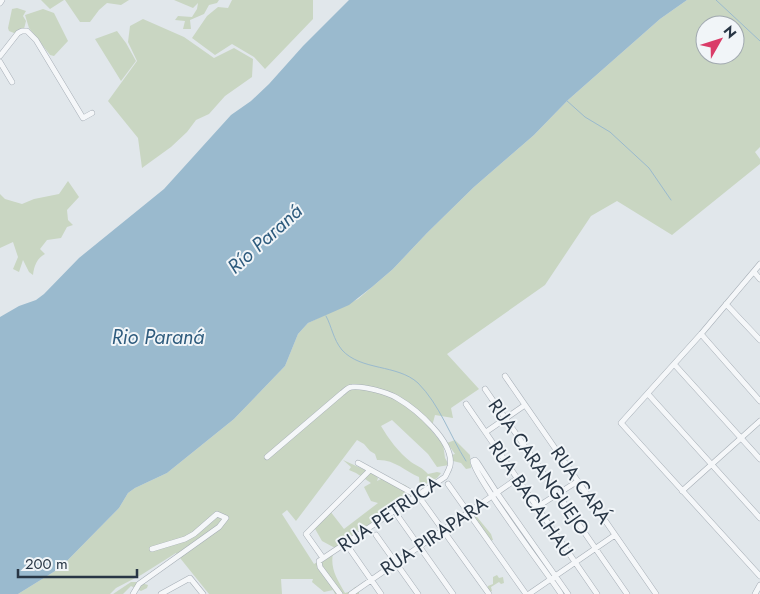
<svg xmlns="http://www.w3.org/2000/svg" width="760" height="594" font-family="Jost,sans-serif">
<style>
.green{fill:#c9d6c2;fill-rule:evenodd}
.water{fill:#9abace}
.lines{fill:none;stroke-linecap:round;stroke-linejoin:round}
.stream{stroke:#9abace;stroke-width:1}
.minor-casing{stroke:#a6aeb6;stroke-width:6}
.minor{stroke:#f5f7f9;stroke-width:5}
.labels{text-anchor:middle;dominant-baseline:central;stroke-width:4;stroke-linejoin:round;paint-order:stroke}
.street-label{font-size:19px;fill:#283645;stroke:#f1f5f8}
.water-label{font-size:20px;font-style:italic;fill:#2e5b7d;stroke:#f1f5f8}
</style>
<rect width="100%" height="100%" fill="#e1e7eb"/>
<path class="green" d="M41,0H64L50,9Z
M65,0H129L121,5L107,3L99,10L90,22H80Z
M174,0H219L217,3L209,5L204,14L190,20L191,29H183L185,21L175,20L178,16L192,17L197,9L198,3L193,8Z
M232,0H313V19L265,69L254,57L232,44L215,55L192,38L207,16L218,7L228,8Z
M687,0H760V147L755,152L760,159V164L672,235L617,201L591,216L545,285L447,354L479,389L451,408L453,418L435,415L431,430L443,444L445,458L449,465L437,467L428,454L392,420L381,426C388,438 399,453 411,462C417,466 423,468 428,474L437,472L441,473L437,478L420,487L419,477C405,471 394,459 377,460L375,454L370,451L364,444L357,440L296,521L287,510L282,514L314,564L333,553C330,569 337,579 345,593L352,591L355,587H359V594H335L333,590L324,592L312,582L313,579H281L282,594H209L176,553L141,575L116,588L110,594H18L60,568L119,508L128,493L135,488L167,473L234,419L285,366L298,334L308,323L358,299L393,269L427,233L474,187L534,135L568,100L660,19ZM705,25H735V55H705Z
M17,8L26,11L23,16L26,21L24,29L14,33L9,31L8,28L12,9Z
M43,9L54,13L68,41L54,56L50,55L29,28L25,15Z
M143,19L184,37L214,58L234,48L253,59L252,77L225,96L209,114L196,120L187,132L171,147L142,168L138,138L108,101L137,61L128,42L130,26Z
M117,31L126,43L136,61L121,81L95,39Z
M68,181L79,197L67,210L68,220L73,225L67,227L61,238L47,240L40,249L45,254C37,258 34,266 33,275L29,272L23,260L19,272L13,269L18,257L13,242L0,248V194L5,199L22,204L34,199L59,194Z
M455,440L470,455L471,468L466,469L461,463L453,461L452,455L455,454L447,443Z
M343,460L374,474L378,478L377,481L383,478L405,485L413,491L403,501L380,514L378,519L373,523L360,529L335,548L322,541L314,527L330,511L344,529L378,503L371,501L364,487L371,483L356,473L349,470L351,467Z
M477,508V517L491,534L493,540L490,541L483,532V529C478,525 473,519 473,513Z
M497,575L499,578L503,577L504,583L501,584L499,582L491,587L492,591L490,592L487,588L488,586L493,584V577Z
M131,582H138L148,585L147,588L141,591L131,586L123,594H113Z"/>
<path class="water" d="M349,0H687L660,19L568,100L534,135L474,187L427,233L393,269L372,287L349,305L308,323L298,334L285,366L234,419L167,473L135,488L128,493L119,508L60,568L18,594H0V317L19,306L36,300L44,294L79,258L164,189L231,115L251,101L269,84L303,46Z"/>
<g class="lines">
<path class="stream" d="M716,0L760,41
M566,100L585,117L610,132L649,168L671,200
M326,316C332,327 333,339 342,350C361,371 397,364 418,383C440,405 450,436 466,461"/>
<defs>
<path id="minor" d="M0,3L2,0
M0,56L18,33L22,31H27L36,40L83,118L92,113
M0,62L12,82
M760,264L701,334L621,423L760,576
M754,272L760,279
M726,304L760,340
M701,334L760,401
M674,364L760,459
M505,376L656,594
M485,389L627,594
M648,394L760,518
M466,404L597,594
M486,432L525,405
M267,457L342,393C345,391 348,387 352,387C364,386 387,392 397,398C416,409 455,442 450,466C449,470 447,473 445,477L319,561L320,567L340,594
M473,461L475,460L477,462L497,493L568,594
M473,461C473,475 548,574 561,594
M358,463L416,495
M448,484L526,594
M682,491L760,421
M422,501L489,594
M537,507L578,481
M397,515L453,594
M376,535L418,594
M349,548L381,594
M323,558L306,534L370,470
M133,594L139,584L219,527L226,518L217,514L194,534L185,539L152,549
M161,594L190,578L203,594
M351,594L518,478
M529,594L615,535
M755,594L760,585"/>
</defs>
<use href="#minor" class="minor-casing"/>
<use href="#minor" class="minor"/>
</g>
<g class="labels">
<g class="street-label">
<text transform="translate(539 467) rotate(55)">RUA CARANGUEJO</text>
<text transform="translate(581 485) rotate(55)">RUA CARÁ</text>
<text transform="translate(531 499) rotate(56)">RUA BACALHAU</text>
<text transform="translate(389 514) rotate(-34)">RUA PETRUCA</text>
<text transform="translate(434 536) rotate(-34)">RUA PIRAPARA</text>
</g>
<g class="water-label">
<text transform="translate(265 239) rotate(-42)">Río Paraná</text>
<text x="158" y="337">Rio Paraná</text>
</g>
</g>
<g transform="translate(720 40) rotate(51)"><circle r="24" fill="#f1f5f8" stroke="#a1a9b0"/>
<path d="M0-4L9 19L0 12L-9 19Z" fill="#da3c68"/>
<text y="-8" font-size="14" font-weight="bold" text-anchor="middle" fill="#283645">N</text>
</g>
<path d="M18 569v8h119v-8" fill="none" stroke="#283645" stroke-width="2.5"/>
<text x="25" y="569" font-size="15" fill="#283645" stroke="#f1f5f8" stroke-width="4" paint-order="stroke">200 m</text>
</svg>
